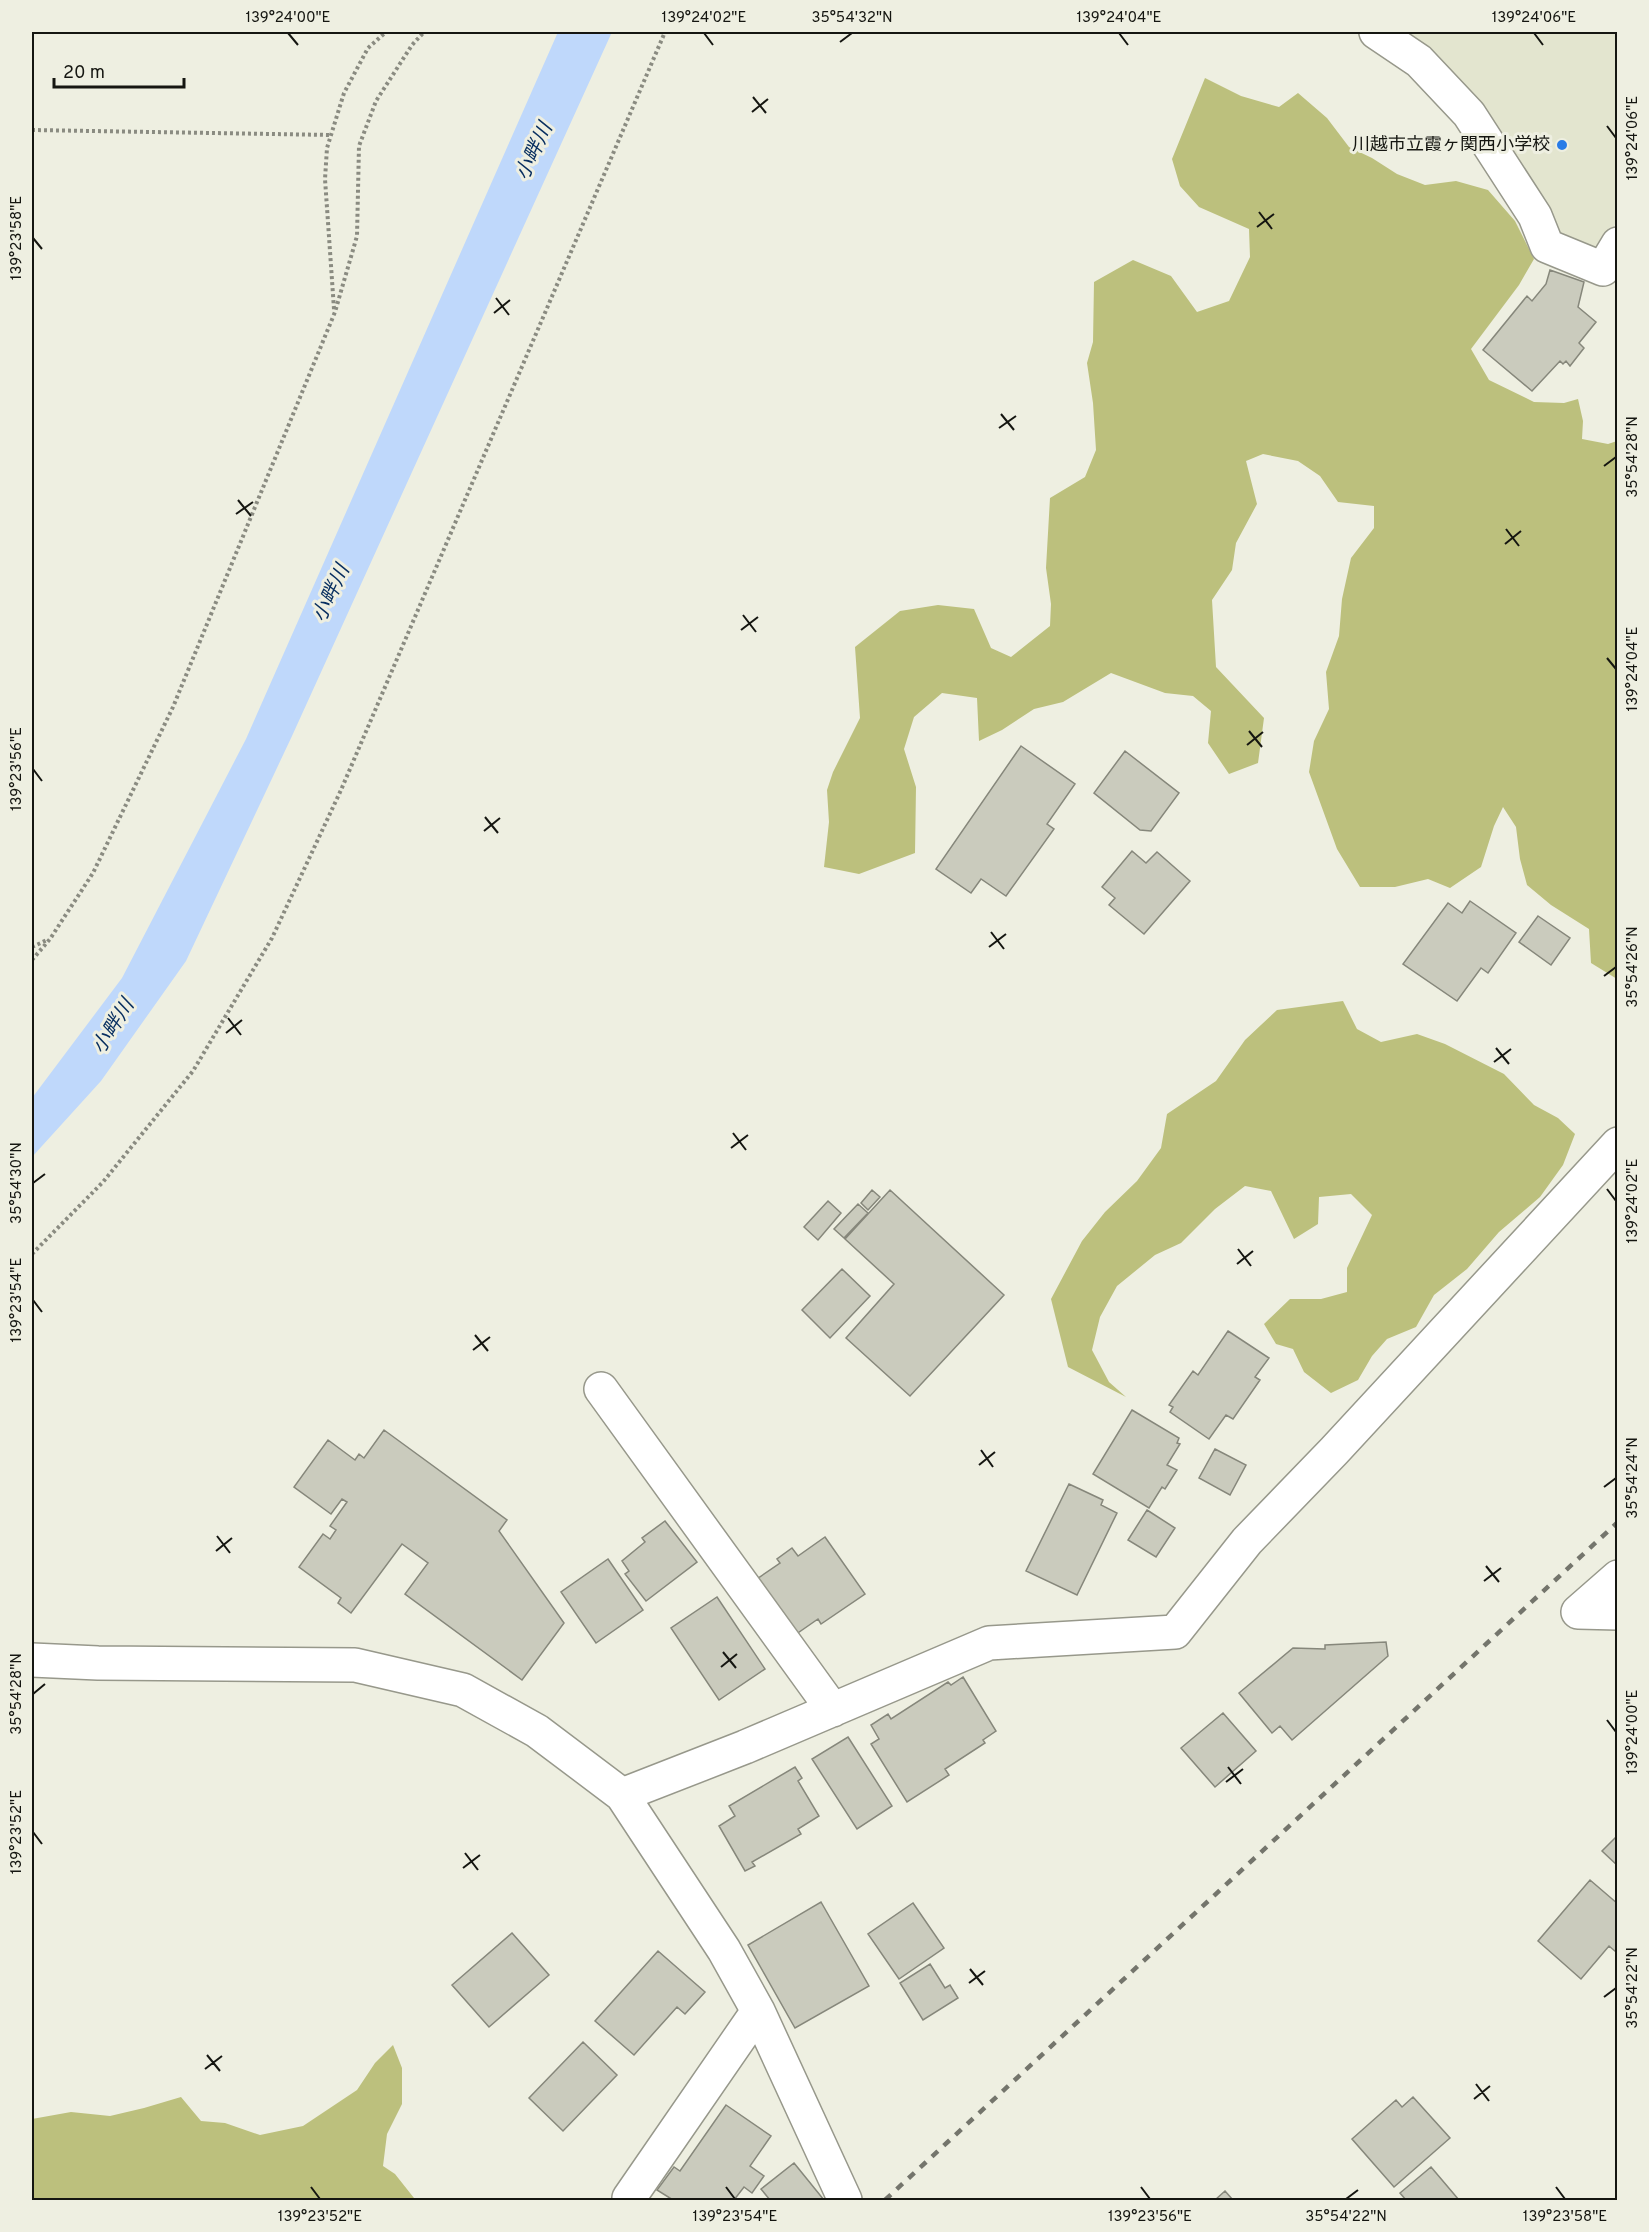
<svg xmlns="http://www.w3.org/2000/svg" width="1649" height="2232" font-family="Overpass,'Noto Sans JP',sans-serif">
<style>
.built{fill:#e3e5cf}
.green{fill:#bcc07d}
.water{fill:#bfd8fb}
.building{fill:#cacbbd;stroke:#86877b;stroke-width:1.5}
.lines{fill:none;stroke-linecap:round;stroke-linejoin:round}
.minor-casing{stroke:#97988b;stroke-width:36}
.path{stroke:#8a8b81;stroke-width:4;stroke-dasharray:3 3;stroke-linecap:butt}
.minor{stroke:#fff;stroke-width:33}
.rail{stroke:#74756c;stroke-width:4.5;stroke-dasharray:8 8;stroke-linecap:butt}
.ticks{fill:none;stroke:#151611;stroke-width:2}
.poi-dot{fill:#297ce7;stroke:#eeefe1;stroke-width:2}
.labels{text-anchor:middle;dominant-baseline:central;stroke-width:6;stroke-linejoin:round;paint-order:stroke}
.poi-label{font-size:18px;fill:#151611;stroke:#eeefe1;text-anchor:end}
.water-label{font-size:20px;font-style:italic;fill:#082f60;stroke:#eeefe1}
.neatline{fill:none;stroke:#151611;stroke-width:2}
.ticks-label{font-size:15px;text-anchor:middle;fill:#151611}
</style>
<rect width="100%" height="100%" fill="#eeefe1"/>
<path class="built" d="M1400,32H1617V221L1598,251L1556,232Z"/>
<path class="green" d="M1205,78L1241,96L1279,107L1298,93L1327,118L1349,147L1372,158L1397,174L1425,185L1456,181L1488,190L1515,221L1534,259L1519,285L1471,349L1489,380L1534,402L1564,403L1578,399L1583,421L1582,439L1608,444L1617,441V979L1591,963L1589,929L1551,905L1527,885L1520,859L1516,827L1503,807L1494,826L1481,867L1450,888L1428,879L1395,887H1360L1337,849L1309,772L1314,741L1329,709L1326,672L1339,636L1342,599L1351,558L1374,528V506L1338,502L1320,476L1298,461L1263,454L1246,461L1257,504L1236,543L1232,570L1212,600L1216,667L1264,718L1258,763L1229,774L1208,743L1211,711L1193,696L1165,693L1111,673L1063,702L1034,709L1002,730L979,741L977,698L942,693L914,717L904,749L916,787L915,853L859,874L824,867L829,822L827,790L833,772L860,718L855,647L900,611L938,605L974,609L991,648L1011,657L1050,626L1051,604L1046,568L1050,498L1085,477L1096,450L1093,403L1087,363L1093,342L1094,282L1133,260L1171,276L1197,312L1229,301L1250,257L1249,229L1199,207L1180,186L1172,159Z
M1343,1001L1357,1029L1381,1042L1417,1034L1445,1044L1504,1074L1534,1105L1558,1118L1575,1134L1563,1165L1540,1197L1499,1232L1467,1269L1434,1295L1416,1327L1387,1339L1372,1356L1358,1380L1331,1393L1304,1372L1293,1349L1276,1344L1264,1324L1290,1299H1321L1347,1292V1268L1372,1215L1351,1194L1319,1197L1318,1224L1294,1239L1271,1191L1245,1186L1215,1209L1181,1243L1155,1255L1117,1286L1100,1317L1092,1350L1109,1382L1126,1397L1068,1367L1051,1299L1082,1241L1105,1212L1137,1181L1161,1148L1167,1114L1216,1081L1245,1040L1277,1010Z
M393,2045L402,2068V2104L387,2134L383,2166L395,2174L414,2198L412,2200H32V2119L71,2112L110,2116L144,2108L181,2097L201,2121L225,2123L260,2135L303,2126L357,2090L375,2063Z"/>
<path class="water" d="M558,32H612L292,736L186,961L101,1081L32,1157V1098L122,978L246,739Z"/>
<path class="building" d="M1550,270L1584,282L1578,307L1596,322L1579,343L1584,348L1570,366L1566,361L1563,364L1560,361L1532,391L1483,350L1527,296L1532,301L1546,284Z
M1021,746L1075,784L1047,824L1054,829L1006,896L981,879L971,893L936,869Z
M1125,751L1179,793L1151,831L1140,830L1094,793Z
M1132,851L1146,863L1157,852L1190,881L1144,934L1109,905L1115,898L1102,887Z
M1470,901L1516,933L1488,973L1481,968L1457,1001L1403,964L1448,903L1462,913Z
M1538,916L1570,938L1551,965L1519,942Z
M872,1190L880,1197L868,1210L861,1203Z
M890,1190L1004,1295L910,1396L846,1338L894,1284L845,1239Z
M828,1201L841,1213L818,1240L804,1227Z
M858,1204L868,1213L844,1238L834,1229Z
M842,1269L870,1296L830,1338L802,1310Z
M1228,1331L1269,1358L1255,1377L1260,1380L1233,1419L1226,1415L1209,1439L1170,1412L1173,1407L1169,1405L1193,1371L1198,1375Z
M1132,1410L1179,1438L1177,1443L1180,1444L1167,1465L1177,1470L1165,1489L1162,1487L1149,1508L1093,1474Z
M384,1430L507,1520L499,1531L564,1623L522,1680L405,1594L428,1563L402,1544L351,1613L338,1603L341,1598L299,1567L323,1534L330,1539L336,1530L330,1526L347,1502L342,1499L331,1514L294,1487L328,1440L355,1460L359,1454L364,1458Z
M1215,1449L1246,1465L1230,1495L1199,1478Z
M1069,1484L1103,1500L1101,1505L1117,1513L1077,1595L1026,1571Z
M1147,1510L1175,1528L1156,1557L1128,1540Z
M665,1521L697,1562L646,1601L625,1574L629,1571L622,1561L645,1542L642,1538Z
M825,1537L865,1594L821,1624L818,1619L792,1637L754,1581L780,1563L777,1559L792,1548L798,1556Z
M608,1559L643,1610L596,1643L561,1592Z
M717,1597L765,1669L719,1700L671,1628Z
M1386,1642L1388,1656L1292,1740L1280,1726L1272,1733L1239,1693L1293,1648L1325,1649V1645Z
M963,1677L996,1731L983,1740L985,1743L945,1769L949,1775L907,1802L871,1744L879,1739L871,1725L888,1714L891,1719L948,1682L951,1685Z
M1223,1713L1256,1751L1215,1787L1181,1748Z
M848,1737L892,1806L857,1829L812,1759Z
M795,1767L802,1778L798,1781L819,1816L798,1829L801,1834L752,1862L755,1866L745,1871L719,1826L735,1816L729,1806Z
M1618,1835V1866L1602,1851Z
M1590,1880L1618,1904V1949L1616,1952L1609,1946L1581,1979L1538,1941Z
M821,1902L869,1986L795,2028L748,1945Z
M913,1903L944,1948L899,1979L868,1934Z
M512,1933L549,1975L489,2027L452,1985Z
M658,1951L705,1992L685,2014L677,2007L634,2055L595,2021Z
M930,1964L945,1988L950,1985L958,1998L923,2020L900,1983Z
M583,2042L617,2075L563,2131L529,2098Z
M1413,2097L1450,2138L1394,2187L1352,2139L1396,2100L1402,2107Z
M726,2105L771,2136L750,2166L764,2176L752,2193L744,2187L734,2200H673L657,2190L674,2167L680,2171Z
M794,2163L824,2200H770L761,2189Z
M1431,2167L1459,2200H1406L1400,2193Z
M1225,2191L1233,2200H1215Z"/>
<g class="lines">
<defs>
<path id="minor" d="M1376,32L1419,61L1469,114L1535,216L1547,246L1603,269L1618,244
M601,1389L833,1710
M1618,1577L1578,1612L1618,1613
M32,1660L98,1663L355,1665L463,1690L537,1731L622,1795L724,1950L758,2011L845,2200
M622,1795L745,1747L989,1643L1175,1632L1247,1541L1334,1451L1618,1144
M629,2198L758,2011"/>
</defs>
<use href="#minor" class="minor-casing"/>
<path class="path" d="M32,130L331,135
M334,309L325,179L327,148L344,93L368,48L386,32
M32,947L47,940
M32,960L50,939L93,873L173,707L335,312L357,236L359,146L376,101L412,45L424,32
M32,1254L103,1182L193,1071L272,938L341,790L665,32"/>
<use href="#minor" class="minor"/>
<path class="rail" d="M885,2200L1618,1522"/>
</g>
<path class="ticks" d="M288,33L298,45M704,33L713,45M1119,33L1128,45M1534,33L1543,45M840,42L852,33M753,97L766,113M752,112L768,99M1607,126L1616,138M1259,212L1272,229M1257,227L1274,214M33,238L42,249M496,298L509,315M494,313L510,300M1001,414L1014,430M999,428L1016,416M1604,466L1616,457M238,500L251,516M236,514L253,502M1506,529L1519,546M1505,544L1521,531M743,615L756,632M741,630L758,617M1607,658L1616,669M1249,731L1262,747M1247,745L1263,732M33,769L42,781M485,817L498,833M484,831L500,818M991,932L1004,949M989,947L1006,934M1604,976L1616,967M228,1018L241,1035M226,1033L242,1020M1496,1048L1509,1064M1494,1062L1511,1049M733,1133L746,1150M731,1148L748,1135M33,1183L45,1174M1607,1189L1616,1201M1238,1249L1251,1266M1237,1264L1253,1251M33,1300L42,1312M475,1335L488,1351M473,1350L490,1337M981,1450L993,1467M979,1465L995,1452M1604,1487L1616,1478M217,1536L230,1553M216,1551L232,1538M1486,1566L1499,1582M1484,1581L1501,1568M723,1652L736,1668M721,1667L737,1654M33,1694L45,1684M1607,1720L1616,1732M1228,1767L1241,1784M1226,1782L1243,1769M33,1832L42,1844M465,1853L478,1870M463,1868L480,1855M970,1969L983,1985M969,1983L985,1971M1604,1997L1616,1988M207,2055L220,2071M205,2069L222,2056M1476,2084L1489,2101M1474,2099L1490,2086M311,2187L320,2199M726,2187L735,2199M1141,2187L1150,2199M1556,2187L1565,2199M1346,2199L1358,2190"/>
<circle class="poi-dot" cx="1562" cy="145" r="6"/>
<g class="labels">
<g class="poi-label">
<text x="1550" y="145">川越市立霞ヶ関西小学校</text>
</g>
<g class="water-label">
<text transform="translate(535 152) rotate(-65)">小畔川</text>
<text transform="translate(332 594) rotate(-65)">小畔川</text>
<text transform="translate(114 1027) rotate(-58)">小畔川</text>
</g>
</g>
<rect width="1649" height="2232" fill="none" stroke="#eeefe1" stroke-width="66"/>
<path d="M54 78v9h130v-9" fill="none" stroke="#151611" stroke-width="3"/>
<text x="63" y="78" font-size="18" fill="#151611" stroke="#eeefe1" stroke-width="4.5" paint-order="stroke">20 m</text>
<rect x="33" y="33" width="1583" height="2166" class="neatline"/>
<g class="ticks-label">
<text x="288" y="22">139°24'00"E</text>
<text x="704" y="22">139°24'02"E</text>
<text x="852" y="22">35°54'32"N</text>
<text x="1119" y="22">139°24'04"E</text>
<text x="1534" y="22">139°24'06"E</text>
<text transform="translate(1632 138) rotate(-90)" y="5">139°24'06"E</text>
<text transform="translate(16 238) rotate(-90)" y="5">139°23'58"E</text>
<text transform="translate(1632 457) rotate(-90)" y="5">35°54'28"N</text>
<text transform="translate(1632 669) rotate(-90)" y="5">139°24'04"E</text>
<text transform="translate(16 769) rotate(-90)" y="5">139°23'56"E</text>
<text transform="translate(1632 967) rotate(-90)" y="5">35°54'26"N</text>
<text transform="translate(16 1183) rotate(-90)" y="5">35°54'30"N</text>
<text transform="translate(1632 1201) rotate(-90)" y="5">139°24'02"E</text>
<text transform="translate(16 1300) rotate(-90)" y="5">139°23'54"E</text>
<text transform="translate(1632 1478) rotate(-90)" y="5">35°54'24"N</text>
<text transform="translate(16 1694) rotate(-90)" y="5">35°54'28"N</text>
<text transform="translate(1632 1732) rotate(-90)" y="5">139°24'00"E</text>
<text transform="translate(16 1832) rotate(-90)" y="5">139°23'52"E</text>
<text transform="translate(1632 1988) rotate(-90)" y="5">35°54'22"N</text>
<text x="320" y="2221">139°23'52"E</text>
<text x="735" y="2221">139°23'54"E</text>
<text x="1150" y="2221">139°23'56"E</text>
<text x="1346" y="2221">35°54'22"N</text>
<text x="1565" y="2221">139°23'58"E</text>
</g>
</svg>
